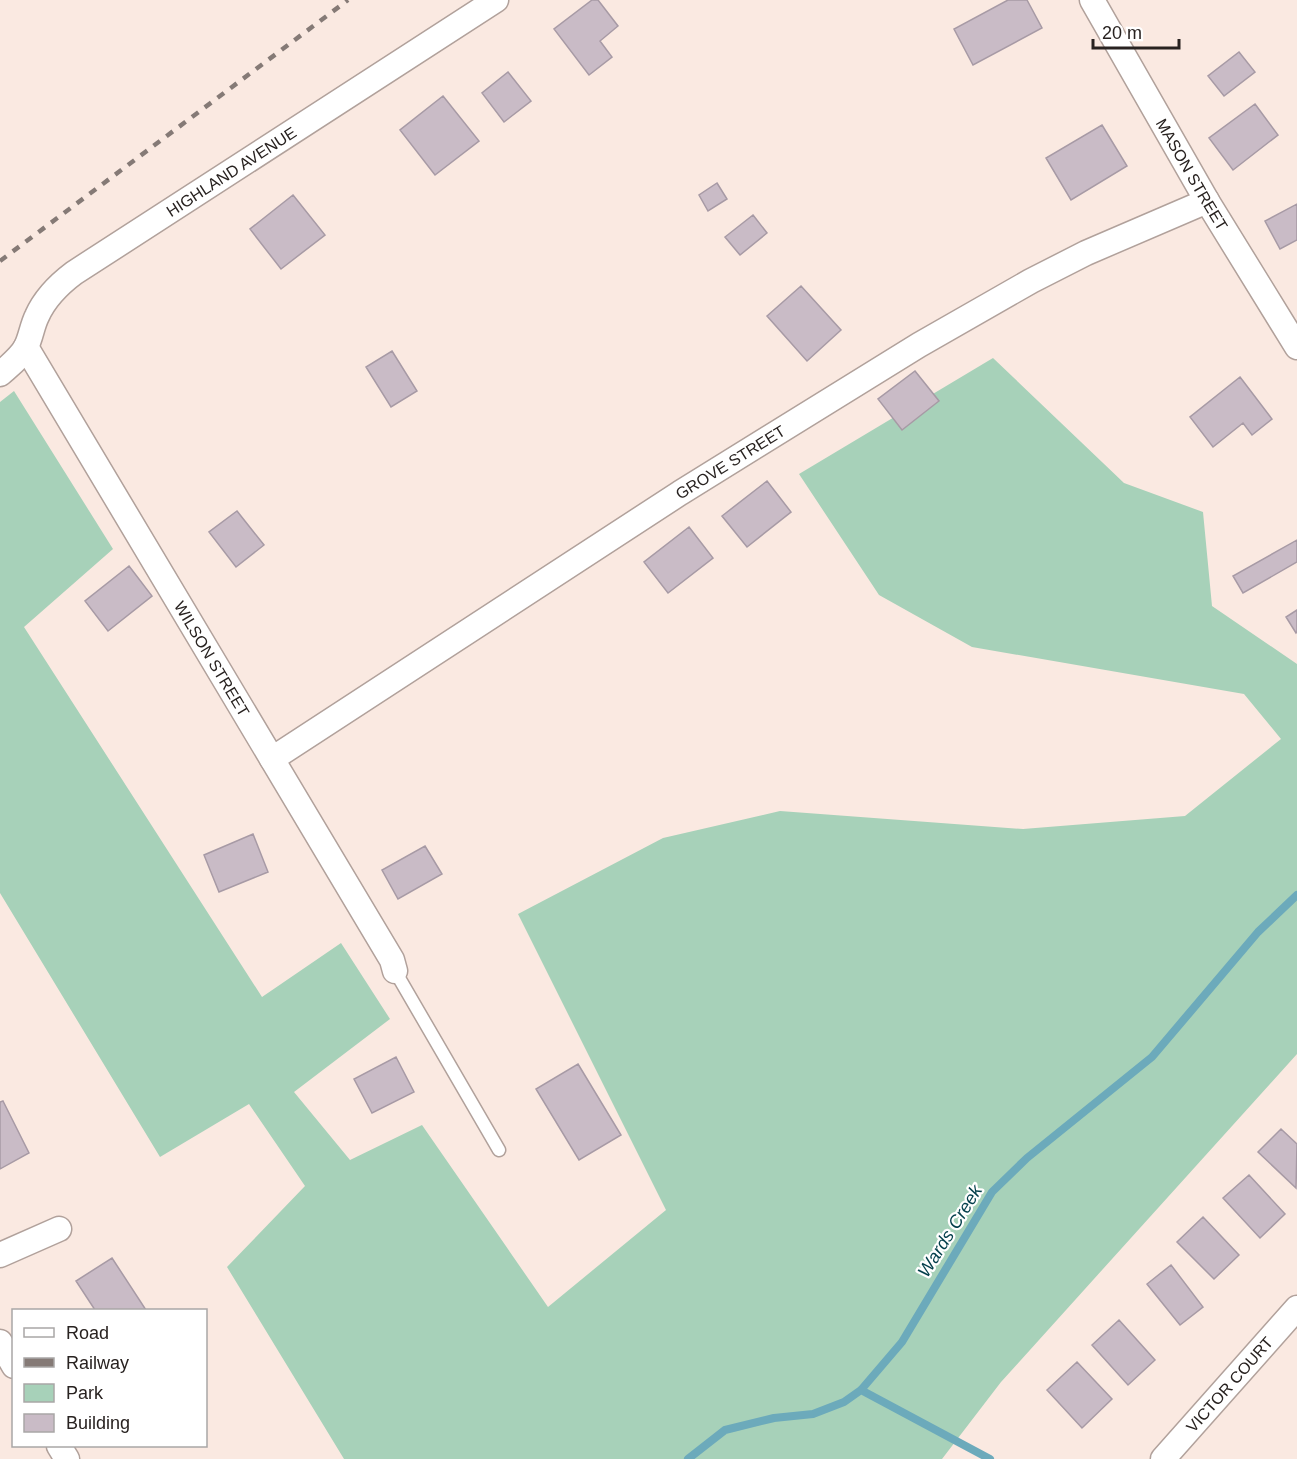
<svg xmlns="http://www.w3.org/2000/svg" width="1297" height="1459" font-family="Arial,sans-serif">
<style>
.green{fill:#a7d1b9}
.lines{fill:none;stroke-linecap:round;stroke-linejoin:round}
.stream{stroke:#6caabb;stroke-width:8}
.building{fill:#c9bbc6;stroke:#a79aa5;stroke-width:1.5}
.lane-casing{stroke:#b1a19b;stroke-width:15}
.street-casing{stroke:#b1a19b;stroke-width:27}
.lane{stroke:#fff;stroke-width:12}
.street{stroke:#fff;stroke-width:24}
.rail{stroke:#857a76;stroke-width:4.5;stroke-dasharray:8 8;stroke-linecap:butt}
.labels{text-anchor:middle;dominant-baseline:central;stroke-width:4.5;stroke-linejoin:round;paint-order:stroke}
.street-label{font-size:16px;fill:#282220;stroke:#fff}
.water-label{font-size:18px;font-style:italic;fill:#033f4b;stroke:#fff}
</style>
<rect width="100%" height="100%" fill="#fae9e1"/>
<path class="green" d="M993,358L1124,483L1203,512L1212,606L1297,664V1054L1001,1382L942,1459H344L227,1267L305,1186L249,1104L160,1157L0,893V402L14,391L113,549L24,627L262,997L341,943L390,1019L294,1092L350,1160L422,1125L548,1307L666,1210L518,914L663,838L780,811L1023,829L1185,816L1281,739L1244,694L972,647L879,595L799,474Z"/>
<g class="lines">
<path class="stream" d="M861,1390L990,1459
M688,1459L725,1430L774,1418L813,1414L844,1402L861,1390L902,1342L992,1192L1027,1158L1152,1057L1258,932L1297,895"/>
</g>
<path class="building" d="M592,0H598L618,26L600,41L612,57L589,75L554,29Z
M1008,0H1027L1042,28L973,65L954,29Z
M1239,52L1255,72L1224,96L1208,76Z
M508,72L531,101L504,122L482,93Z
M443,96L479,141L435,175L400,130Z
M1255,104L1278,135L1233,170L1209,138Z
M1102,125L1127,166L1071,200L1046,158Z
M717,183L727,199L708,211L699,195Z
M293,195L325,235L281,269L250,229Z
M1297,204V240L1280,249L1265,221Z
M753,215L767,233L740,255L725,237Z
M801,286L841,330L807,361L767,316Z
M392,351L417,391L391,407L366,367Z
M915,371L939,401L902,430L878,399Z
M1240,377L1272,419L1252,435L1243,423L1213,447L1190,417Z
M767,481L791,512L747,547L722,516Z
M237,511L264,545L236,567L209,532Z
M689,527L713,558L668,593L644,562Z
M1297,540V562L1243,593L1233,576Z
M129,566L152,596L108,631L85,601Z
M1297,610V632L1296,633L1286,617Z
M253,834L268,872L219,892L204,855Z
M425,846L442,874L398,899L382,870Z
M396,1057L414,1092L372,1113L354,1079Z
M578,1064L621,1135L579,1160L536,1089Z
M3,1101L29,1153L0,1169V1102Z
M1281,1129L1297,1144L1296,1188L1258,1152Z
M1249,1175L1285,1214L1260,1238L1223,1198Z
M1203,1217L1239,1255L1214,1279L1177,1242Z
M112,1258L146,1310H95L76,1281Z
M1171,1265L1203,1307L1180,1325L1147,1284Z
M1119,1320L1155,1360L1128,1385L1092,1345Z
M1077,1362L1112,1399L1082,1428L1047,1390Z"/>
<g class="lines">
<defs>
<path id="lane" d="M395,971L499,1150"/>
<g id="street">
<path id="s1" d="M1092,0L1207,201L1297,347"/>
<path id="s2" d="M26,347L392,960L395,971"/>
<path id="s3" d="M0,374C9,366 20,358 26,347C31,337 32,326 37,316C45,298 58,285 74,273L496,0"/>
<path id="s4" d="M272,759L680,493L919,345L1031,281L1086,253L1207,201"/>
<path d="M0,1255L59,1229"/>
<path d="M0,1342L14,1366"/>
<path d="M59,1446L67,1459"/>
<path id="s5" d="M1163,1459L1297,1308"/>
</g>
</defs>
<use href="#lane" class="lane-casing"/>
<use href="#street" class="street-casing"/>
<use href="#lane" class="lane"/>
<use href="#street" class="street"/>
<path class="rail" d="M0,261L348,0"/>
</g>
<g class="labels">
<g class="street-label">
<text stroke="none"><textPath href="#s3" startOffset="315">HIGHLAND AVENUE</textPath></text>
<text stroke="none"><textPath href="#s1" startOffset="201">MASON STREET</textPath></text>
<text stroke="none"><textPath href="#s4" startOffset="546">GROVE STREET</textPath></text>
<text stroke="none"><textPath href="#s2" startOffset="363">WILSON STREET</textPath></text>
<text stroke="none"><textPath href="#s5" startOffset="100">VICTOR COURT</textPath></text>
</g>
<g class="water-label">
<text transform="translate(950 1231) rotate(-58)">Wards Creek</text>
</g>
</g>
<rect x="12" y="1309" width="195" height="138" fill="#ffffff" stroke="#a9a7a6" stroke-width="1.5"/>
<rect x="24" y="1328" width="30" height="9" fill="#ffffff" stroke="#a9a7a6" stroke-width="1.5"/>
<text x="66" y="1339" font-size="18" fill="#282220">Road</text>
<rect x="24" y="1358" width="30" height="9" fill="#857a76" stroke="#a9a7a6" stroke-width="1.5"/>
<text x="66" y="1369" font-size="18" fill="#282220">Railway</text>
<rect x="24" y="1384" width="30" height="18" fill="#a7d1b9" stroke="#a9a7a6" stroke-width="1.5"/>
<text x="66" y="1399" font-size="18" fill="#282220">Park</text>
<rect x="24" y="1414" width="30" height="18" fill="#c9bbc6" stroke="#a9a7a6" stroke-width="1.5"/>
<text x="66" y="1429" font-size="18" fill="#282220">Building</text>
<path d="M1093 39v9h86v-9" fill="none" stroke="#282220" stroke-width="3"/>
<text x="1102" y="39" font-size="18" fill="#282220" stroke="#ffffff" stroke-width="4.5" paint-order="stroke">20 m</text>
</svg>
